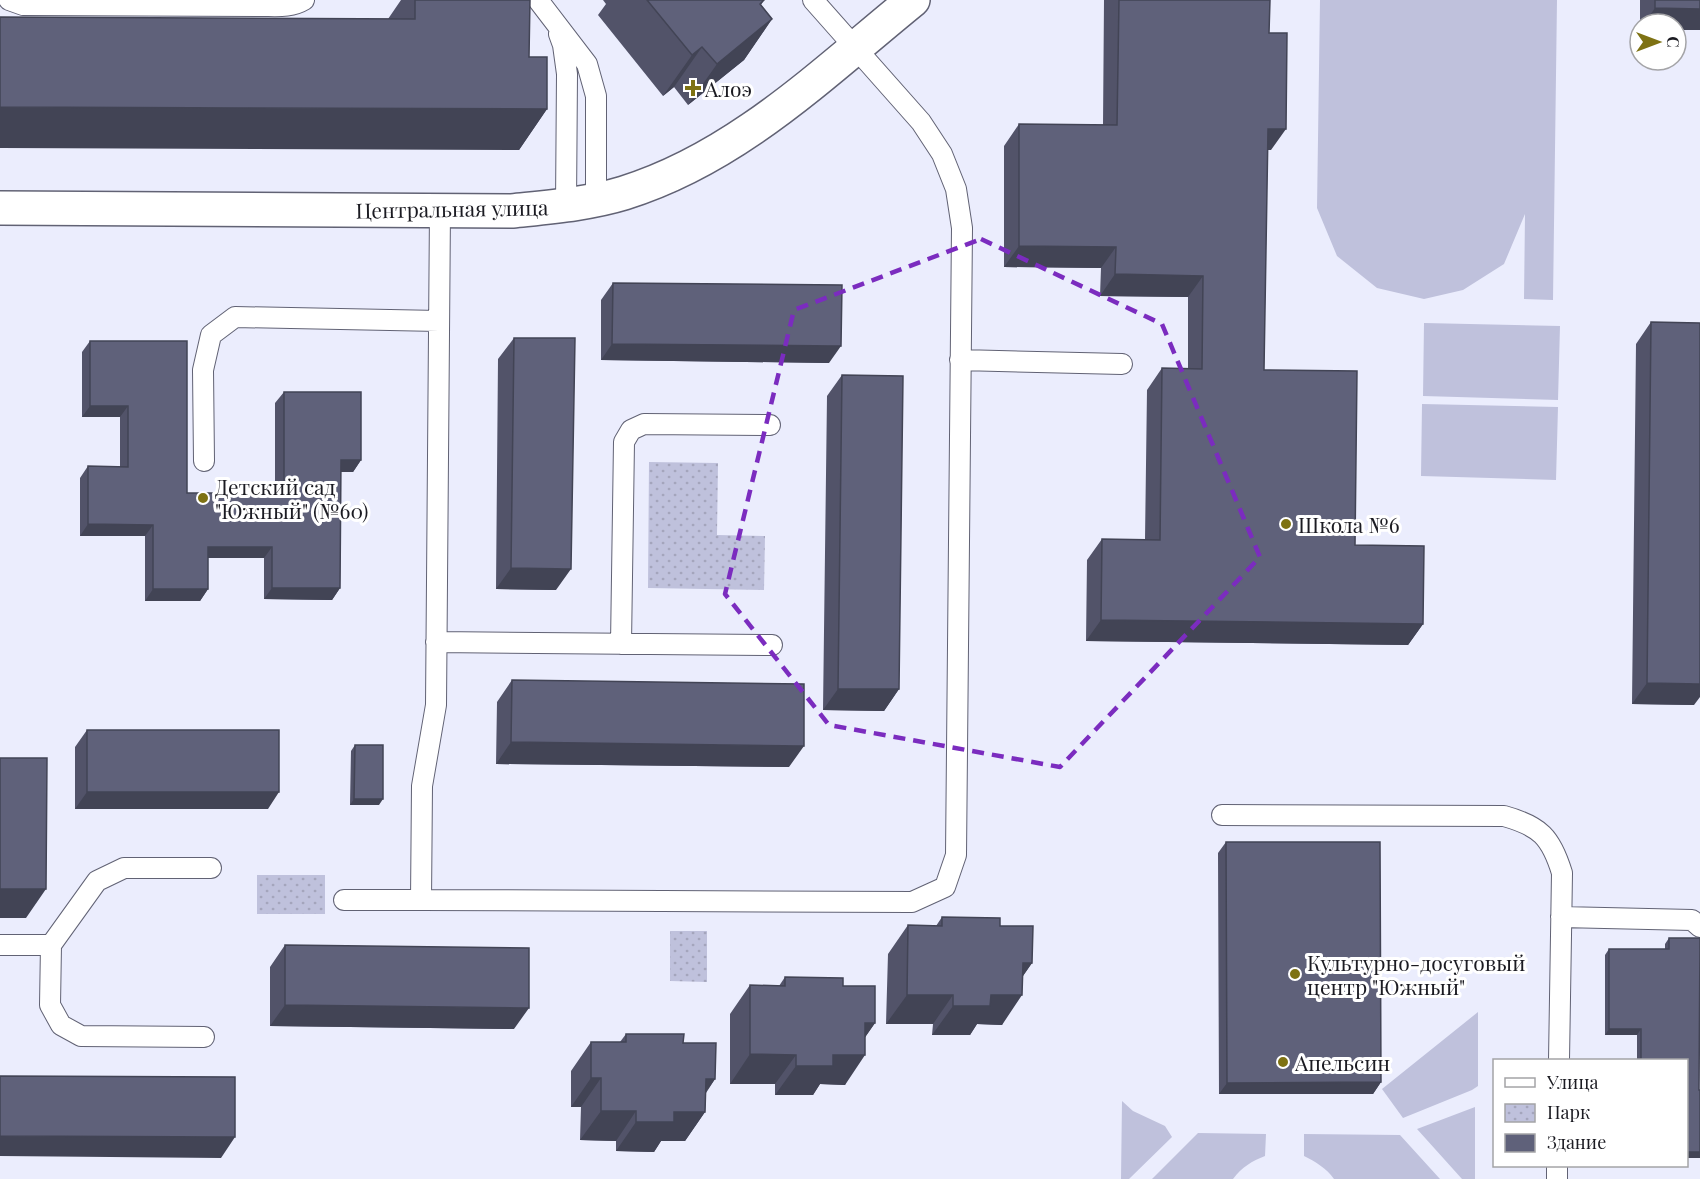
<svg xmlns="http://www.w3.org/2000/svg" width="1700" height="1179" font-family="'Playfair Display',serif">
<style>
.grass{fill:#bfc1dc}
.park{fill:url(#park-dots)}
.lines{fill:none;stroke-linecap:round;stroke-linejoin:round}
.lane-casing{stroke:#616274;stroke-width:22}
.secondary-casing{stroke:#616274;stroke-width:36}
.lane{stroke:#fff;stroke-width:20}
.secondary{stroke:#fff;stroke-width:33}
.wall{fill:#525369}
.shaded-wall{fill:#424455}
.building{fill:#5f617a;stroke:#424455;stroke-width:1.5}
.marked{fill:none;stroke:#7b2cbf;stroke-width:4.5;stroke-dasharray:12 8;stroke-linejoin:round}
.poi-dot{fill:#7e7213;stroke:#fff;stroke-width:2}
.labels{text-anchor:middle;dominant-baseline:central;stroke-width:6;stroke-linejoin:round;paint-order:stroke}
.poi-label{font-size:21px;fill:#1b1b22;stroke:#fff;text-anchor:start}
.street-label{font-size:21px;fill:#1b1b22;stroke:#fff}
</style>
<defs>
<pattern id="park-dots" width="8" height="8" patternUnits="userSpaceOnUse" patternTransform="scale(1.5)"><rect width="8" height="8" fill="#bfc1dc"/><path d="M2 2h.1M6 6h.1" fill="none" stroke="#a4a5bc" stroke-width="1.8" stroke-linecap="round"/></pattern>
</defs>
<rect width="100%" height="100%" fill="#ebedfd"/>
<path class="grass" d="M1320,0H1557L1553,300L1524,299L1525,214L1504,264L1463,290L1424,299L1377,288L1337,256L1317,208Z
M1424,323L1560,326L1558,400L1423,396Z
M1422,404L1558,407L1556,480L1421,476Z
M1478,1012V1086L1472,1090L1403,1118L1382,1089Z
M1122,1101L1133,1111L1165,1126L1172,1137L1129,1179H1121Z
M1475,1107V1179H1462L1417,1129Z
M1198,1133L1266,1134L1265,1156C1252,1161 1242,1167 1233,1179H1152Z
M1304,1134L1400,1135L1440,1179H1334C1326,1168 1316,1162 1304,1156Z"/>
<path class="park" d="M649,462L718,463L717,535L765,536L764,590L648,588Z
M257,875H325V914H257Z
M670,931H707V982L670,981Z"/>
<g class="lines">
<defs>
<path id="lane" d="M9,0L23,5L261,6C276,6 291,8 304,0
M538,0L587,64L596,96V199
M559,34L563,45L567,74L566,205
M440,210L436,705L422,786L421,900L912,902L945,887L956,855L962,228L956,189L942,154L921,122L813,0
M960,360L1122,364
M204,461L203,370L211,335L235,317L439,321
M436,642L772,645
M621,644L624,442L631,430L644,424L770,425
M1222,815L1504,816C1540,826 1551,837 1562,873L1559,1060
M344,900H421
M1561,917L1692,920L1700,927
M0,945H51
M204,1037L81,1036L61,1025L50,1005L51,945L97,881L124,868H211
M1557,1179V1166"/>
<path id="secondary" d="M0,208L512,211C549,207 588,204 624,193C737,158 823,73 913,0"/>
</defs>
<use href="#lane" class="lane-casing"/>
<use href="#secondary" class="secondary-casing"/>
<use href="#lane" class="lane"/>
<use href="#secondary" class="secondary"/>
</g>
<path class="wall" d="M401,0H530L529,57L547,109L519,150L388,19Z
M603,0H764L761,5L772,19L744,60L688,105L674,87L663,96L598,15L606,4Z
M1104,0H1270L1269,33L1271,150H1267L1264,370L1355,545L1423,624L1408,645L1086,641L1087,560L1102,539L1145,540L1147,390L1162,368L1188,369V297L1100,296L1101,268L1004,267V146L1019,124L1103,125Z
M1640,0H1700V30H1676V24H1640V30Z
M613,283L829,363L601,360V300Z
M1651,322L1694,705L1632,704L1636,344Z
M514,338L556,590L496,589L498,359Z
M90,341L187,493H275V403L284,392L361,460L353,472H341L340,588L332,600L264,599V558H208V589L200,601H145V536H80V478L88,466L120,467V417H82V352Z
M842,375L899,689L884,711L823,710L827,396Z
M512,680L789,767L496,764L497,702Z
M87,730L268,809H75V747Z
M355,745L379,805H350L351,751Z
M1226,842L1381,1082L1373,1094H1219L1218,853Z
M942,917L1000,926L1032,963L1022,977L1002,1025L977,1024L970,1035H932L933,1024H886L888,954L908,925L936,926Z
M1669,938L1699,1090L1700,1158H1686V1060H1637V1035H1605V955L1609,949H1665V944Z
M285,945L514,1029L270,1026V967Z
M785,977L843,986L875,1023L865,1037L845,1085L820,1084L813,1095H775V1084H730V1014L750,985L779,986Z
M626,1034L683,1043L715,1079L706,1093L705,1112L685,1141H661L654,1152L616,1151V1141L580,1140L581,1107H571V1071L591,1042H620Z"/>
<path class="shaded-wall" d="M1655,8L1700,9V30H1676V24H1644Z
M772,19L744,60L688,105L717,64Z
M702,47L674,87L663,96L692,55Z
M0,107L547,109L519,150L0,148Z
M1268,129H1286L1271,150H1253Z
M1019,246L1116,247L1101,268L1004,267Z
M1115,274L1203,276L1188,297L1100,296Z
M612,344L841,346L829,363L601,360Z
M90,406H128L120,417H82Z
M341,460H361L353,472H333Z
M88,524L153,525L145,536H80Z
M208,547H272L264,558H200Z
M511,568L571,569L556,590L496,589Z
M272,588H340L332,600L264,599Z
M153,589H208L200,601H145Z
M1101,620L1423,624L1408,645L1086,641Z
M1647,683L1700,684V697L1694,705L1632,704Z
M838,689H899L884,711L823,710Z
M511,742L804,746L789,767L496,764Z
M87,792H279L268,809H75Z
M354,799H383L379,805H350Z
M0,889H46L26,918H0Z
M1023,963H1032L1012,992Z
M907,995H953L933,1024H886Z
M991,995H1022L1002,1025L977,1024L970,1035H932L953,1006Z
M285,1005L529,1008L514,1029L270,1026Z
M865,1023H875L855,1052Z
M1609,1029H1641L1637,1035H1605Z
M750,1054L796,1055L775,1084H730Z
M833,1055H865L845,1085L820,1084L813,1095H775L796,1066Z
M591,1078H601L581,1107H571Z
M706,1079H715L695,1108Z
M1381,1082L1373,1094H1219L1227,1083Z
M601,1111H636L616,1141L580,1140Z
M674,1112H705L685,1141H661L654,1152L616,1151L636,1122Z
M0,1136L235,1137L221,1158L0,1156Z
M1686,1152H1700V1158H1686Z"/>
<path class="building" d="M415,0H530L529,57H547V109L0,107V17L415,19Z
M647,0H764L760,4L772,19L717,64L702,47L692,55Z
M1119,0H1270L1269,33H1287L1286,129H1268L1264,370L1357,371L1355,545L1424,546L1423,624L1101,620L1102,539L1160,540L1162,368L1202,369L1203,276L1115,274L1116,247L1019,246V124L1117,125Z
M1655,0H1700V9L1655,8Z
M613,283L842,285L841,346L612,344Z
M1651,322L1700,323V684L1647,683Z
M514,338H575L571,569L511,568Z
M90,341H187V493H284V392H361V460H341L340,588H272V547H208V589H153V525L88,524V466L128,467V406H90Z
M842,375L903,376L899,689H838Z
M512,680L804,684V746L511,742Z
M87,730H279V792H87Z
M355,745H383V799H354Z
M0,758H47L46,889H0Z
M1226,842H1380L1381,1082L1227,1083Z
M942,917L1000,918V926H1033L1032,963H1023L1022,995H991L990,1006H953V995H907L908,925L942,926Z
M1669,938H1700L1699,1090H1700V1152H1686V1060H1641V1029H1609V949H1669Z
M285,945L529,948V1008L285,1005Z
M785,977L843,978V986H875V1023H865V1055H833V1066H796V1055L750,1054V985L785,986Z
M626,1034H684L683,1043H716L715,1079H706L705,1112H674V1122H636V1111H601V1078H591V1042H626Z
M0,1076L235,1077V1137L0,1136Z"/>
<path class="marked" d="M981,239L1162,324L1260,557L1060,767L829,725L725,594L794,310Z"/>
<g class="poi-dot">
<path d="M690 79h6v6h6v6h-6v6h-6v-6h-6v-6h6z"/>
<circle cx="203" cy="498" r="6"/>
<circle cx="1286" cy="524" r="6"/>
<circle cx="1295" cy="974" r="6"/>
<circle cx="1283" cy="1062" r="6"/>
</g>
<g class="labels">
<g class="poi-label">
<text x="705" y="88">Алоэ</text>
<text x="215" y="486">Детский сад<tspan x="215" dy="24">"Южный" (№60)</tspan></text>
<text x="1298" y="524">Школа №6</text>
<text x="1307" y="962">Культурно-досуговый<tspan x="1307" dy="24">центр "Южный"</tspan></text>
<text x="1295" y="1062">Апельсин</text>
</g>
<g class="street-label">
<text transform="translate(452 208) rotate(-1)">Центральная улица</text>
</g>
</g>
<rect x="1493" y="1059" width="195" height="108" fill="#ffffff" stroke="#a4a4a7" stroke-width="1.5"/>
<rect x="1505" y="1078" width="30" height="9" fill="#ffffff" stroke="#a4a4a7" stroke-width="1.5"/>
<text x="1547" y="1089" font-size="18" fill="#1b1b22">Улица</text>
<rect x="1505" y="1104" width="30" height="18" fill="url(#park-dots)" stroke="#a4a4a7" stroke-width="1.5"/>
<text x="1547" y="1119" font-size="18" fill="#1b1b22">Парк</text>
<rect x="1505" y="1134" width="30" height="18" fill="#5f617a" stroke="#a4a4a7" stroke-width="1.5"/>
<text x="1547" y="1149" font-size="18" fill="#1b1b22">Здание</text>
<g transform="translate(1658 42) rotate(90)"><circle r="28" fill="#ffffff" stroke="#a4a4a7" stroke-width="1.5"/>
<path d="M0-4.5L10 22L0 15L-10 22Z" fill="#7e7213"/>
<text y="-9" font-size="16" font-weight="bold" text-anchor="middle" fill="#1b1b22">С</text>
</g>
</svg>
